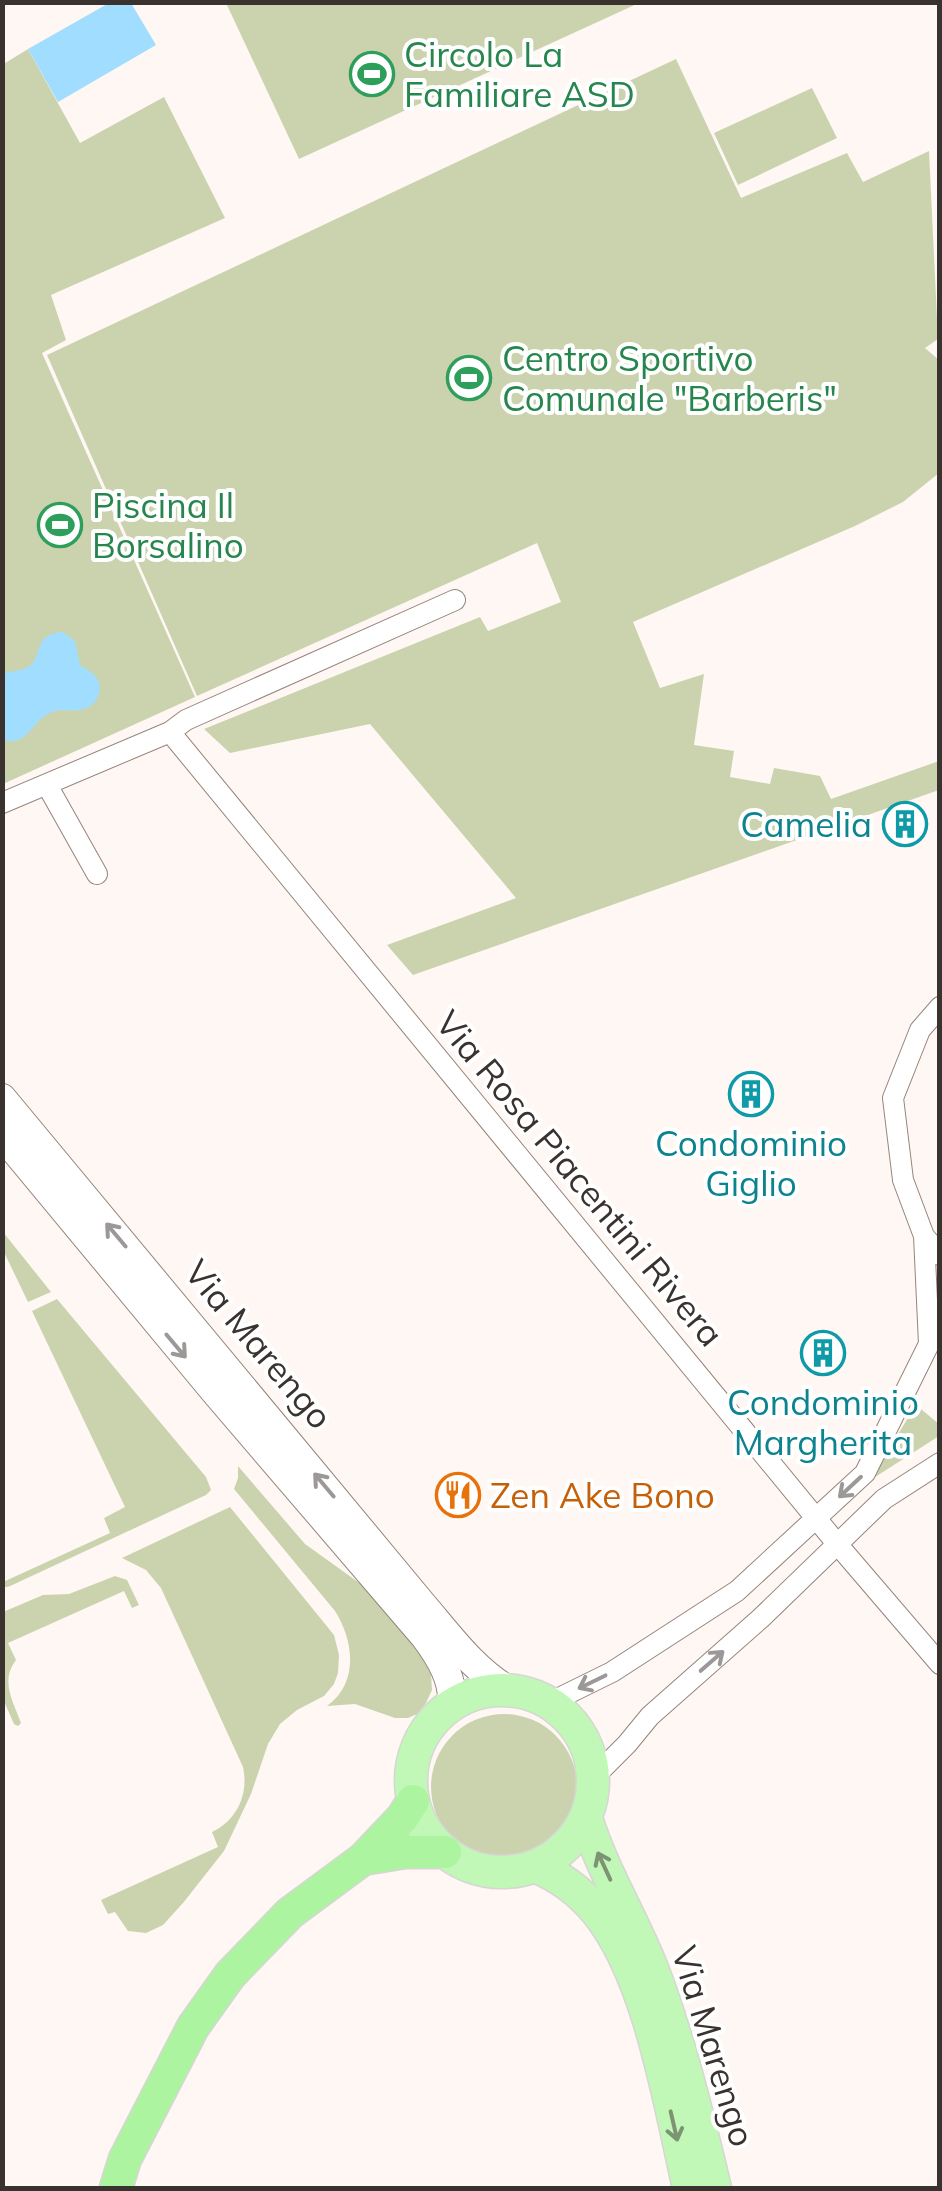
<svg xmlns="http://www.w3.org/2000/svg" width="942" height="2191" font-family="Mulish,sans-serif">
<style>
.green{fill:#cbd3ae}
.water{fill:#a1ddfe}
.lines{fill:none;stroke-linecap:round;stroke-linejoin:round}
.minor-casing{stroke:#95847b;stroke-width:22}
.secondary-casing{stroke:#95847b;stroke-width:30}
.primary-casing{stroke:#d7d6d5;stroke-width:35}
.trunk-casing{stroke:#d7d6d5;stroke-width:35}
.minor{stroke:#fff;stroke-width:20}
.secondary{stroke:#fff;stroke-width:28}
.primary{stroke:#c1f7b7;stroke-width:32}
.trunk{stroke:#acf49f;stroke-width:32}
.oneway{stroke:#9c9897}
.oneway2{stroke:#7d9473}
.labels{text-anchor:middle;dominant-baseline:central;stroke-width:8;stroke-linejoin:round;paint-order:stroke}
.leisure-label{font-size:35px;fill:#27864d;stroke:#fff;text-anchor:start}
.culture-label{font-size:35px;fill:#0d838f;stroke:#fff}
.street-label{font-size:35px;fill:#39322f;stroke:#fff}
.food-label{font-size:35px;fill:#c56008;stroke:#fff;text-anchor:start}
</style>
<rect width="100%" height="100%" fill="#fff7f3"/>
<path class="green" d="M226,3H639L299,159Z
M28,49L80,143L164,97L225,218L51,295L66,340L42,353L195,697L3,784L2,65Z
M676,59L741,198L847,153L863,182L929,151L938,339L925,348L939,360V473L903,502L855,526L633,622L660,688L704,674L694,745L734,751L730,777L770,784L774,768L820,776L831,799L939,761V790L413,975L387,945L516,898L370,724L230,753L204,729L480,617L488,631L561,602L537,543L197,696L47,355Z
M812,88L837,138L738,185L714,133Z
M2,1232H3L51,1292L28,1302L3,1250Z
M57,1299L206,1477L211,1490L206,1495L8,1587H3V1582L110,1533L104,1518L125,1507L32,1311Z
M916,1405L939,1424V1436L869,1481Z
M238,1466L305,1544L365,1587L420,1653L431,1674L432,1690L426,1703L417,1714L408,1718H395L355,1704L327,1706C359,1683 354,1641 335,1611L234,1489L238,1478Z
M230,1507L334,1635L339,1655L338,1673L334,1684L324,1696L297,1710L280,1724L268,1744L251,1794L224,1851L183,1903L163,1925L146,1933L128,1931L115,1912L108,1914L101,1900L218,1847L212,1832C237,1820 249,1794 243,1767L161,1588L146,1570L122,1558Z
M115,1576L127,1580L139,1605L132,1608L124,1591L8,1643L16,1660C0,1681 13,1701 21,1723L18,1726L14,1724L3,1699V1612L43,1595L69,1594Z
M431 1787a73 73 0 1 1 146 0a73 73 0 1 1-146 0Z"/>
<path class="water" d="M109,3H131L156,45L58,102L28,49Z
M63,632L75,641L80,665C86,669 95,673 98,680C104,694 94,708 80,710C68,712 59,707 48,714C30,724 27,747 3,740V674C11,670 20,672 28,667C44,658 31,634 63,632Z"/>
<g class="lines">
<defs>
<path id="minor" d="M170,732L838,1545L940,1664
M47,785L97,874
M2,803L170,732L186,720L455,600
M940,1007L920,1030L893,1098L903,1180L924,1236L940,1255
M549,1703L612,1672L737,1591L865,1473L929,1344L924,1236
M593,1778L627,1744L650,1716L761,1618L884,1499L940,1463"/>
<path id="secondary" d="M2,1098L422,1604C448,1634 474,1671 510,1691
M2,1135L216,1393L425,1637C440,1657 454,1680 452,1705"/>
<path id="primary" d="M411 1781a91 91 0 1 1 182 0a91 91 0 1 1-182 0Z
M586,1818C602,1870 631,1916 651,1966C679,2038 697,2114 715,2188
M535,1866C559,1876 580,1891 597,1912C650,1977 670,2106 689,2188"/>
<path id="trunk" d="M363,1859L405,1852H445
M116,2188L125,2159L193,2027L230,1975L290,1913L363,1859L402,1818L413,1801"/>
</defs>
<use href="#minor" class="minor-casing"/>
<use href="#secondary" class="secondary-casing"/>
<use href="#primary" class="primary-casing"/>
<use href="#trunk" class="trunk-casing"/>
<use href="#minor" class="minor"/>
<use href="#secondary" class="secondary"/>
<use href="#primary" class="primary"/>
<use href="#trunk" class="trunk"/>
</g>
<defs><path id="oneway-shaft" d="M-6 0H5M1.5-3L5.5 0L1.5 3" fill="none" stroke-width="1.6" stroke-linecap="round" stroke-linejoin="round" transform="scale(2.5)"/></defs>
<g class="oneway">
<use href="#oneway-shaft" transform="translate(116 1235) rotate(-130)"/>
<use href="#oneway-shaft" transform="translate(176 1346) rotate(50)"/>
<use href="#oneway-shaft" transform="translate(324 1485) rotate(-130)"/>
<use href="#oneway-shaft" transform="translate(850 1487) rotate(137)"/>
<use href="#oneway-shaft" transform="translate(712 1661) rotate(-41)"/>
<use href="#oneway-shaft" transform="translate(592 1682) rotate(154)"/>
</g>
<g class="oneway2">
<use href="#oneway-shaft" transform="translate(604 1866) rotate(-115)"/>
<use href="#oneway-shaft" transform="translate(674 2126) rotate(77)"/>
</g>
<defs>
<symbol id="stadium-ring" viewBox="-11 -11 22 22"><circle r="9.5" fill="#fff" stroke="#2e9e5b" stroke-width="1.5"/><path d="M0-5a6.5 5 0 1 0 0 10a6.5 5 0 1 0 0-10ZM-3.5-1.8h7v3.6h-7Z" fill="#2e9e5b"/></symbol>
<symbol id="building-ring" viewBox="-11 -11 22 22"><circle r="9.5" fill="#fff" stroke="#0f9aa8" stroke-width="1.5"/><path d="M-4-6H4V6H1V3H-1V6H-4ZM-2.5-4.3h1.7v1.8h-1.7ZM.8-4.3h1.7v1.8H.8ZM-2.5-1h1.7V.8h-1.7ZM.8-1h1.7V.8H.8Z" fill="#0f9aa8"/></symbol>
<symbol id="restaurant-ring" viewBox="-11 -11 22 22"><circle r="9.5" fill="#fff" stroke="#e8710a" stroke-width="1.5"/><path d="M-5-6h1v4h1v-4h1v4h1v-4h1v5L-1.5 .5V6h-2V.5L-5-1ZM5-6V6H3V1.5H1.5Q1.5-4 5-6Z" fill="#e8710a"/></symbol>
</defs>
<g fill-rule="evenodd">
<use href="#stadium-ring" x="347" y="49" width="50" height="50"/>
<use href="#stadium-ring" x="444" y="353" width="50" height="50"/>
<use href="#stadium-ring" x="35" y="500" width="50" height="50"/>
<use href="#building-ring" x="880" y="799" width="50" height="50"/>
<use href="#building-ring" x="726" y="1069" width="50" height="50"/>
<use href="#building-ring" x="798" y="1328" width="50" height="50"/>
<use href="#restaurant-ring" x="433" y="1470" width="50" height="50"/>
</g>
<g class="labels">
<g class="leisure-label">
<text x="404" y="54">Circolo La<tspan x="404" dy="40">Familiare ASD</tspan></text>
<text x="502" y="358">Centro Sportivo<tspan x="502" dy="40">Comunale "Barberis"</tspan></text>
<text x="92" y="505">Piscina Il<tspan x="92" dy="40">Borsalino</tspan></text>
</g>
<g class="culture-label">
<text x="872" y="824" text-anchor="end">Camelia</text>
<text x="751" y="1143">Condominio<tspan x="751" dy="40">Giglio</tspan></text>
<text x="823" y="1402">Condominio<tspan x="823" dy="40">Margherita</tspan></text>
</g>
<g class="street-label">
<text transform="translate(580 1178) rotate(50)">Via Rosa Piacentini Rivera</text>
<text transform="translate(259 1344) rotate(50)">Via Marengo</text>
<text transform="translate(714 2046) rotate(73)">Via Marengo</text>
</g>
<g class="food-label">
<text x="490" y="1495">Zen Ake Bono</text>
</g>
</g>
<rect width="942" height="2191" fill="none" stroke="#39322f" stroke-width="10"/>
</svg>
